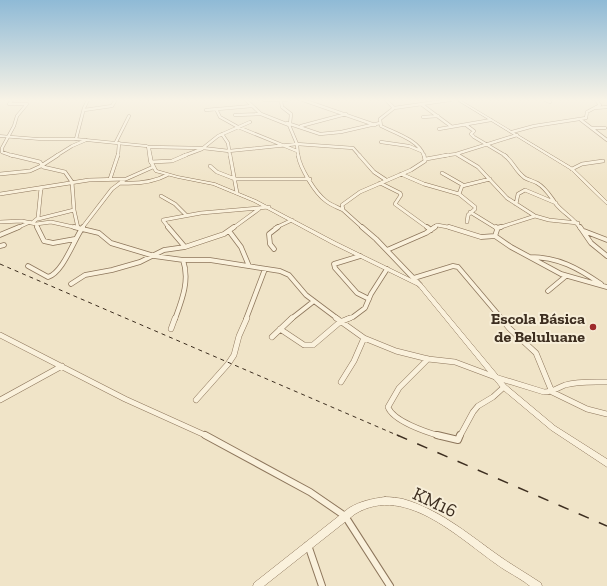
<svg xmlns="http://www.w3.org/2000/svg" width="607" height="586" font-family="'Zilla Slab',serif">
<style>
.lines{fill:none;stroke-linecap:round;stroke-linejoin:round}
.minor-far4-casing{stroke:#8d765c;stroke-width:3.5}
.minor-far3-casing{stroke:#8d765c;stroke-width:4}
.minor-far2-casing{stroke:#8d765c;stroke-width:5.5}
.minor-far1-casing{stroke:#8d765c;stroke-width:6}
.minor-casing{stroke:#8d765c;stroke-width:8}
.tertiary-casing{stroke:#8d765c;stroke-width:1}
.minor-far4{stroke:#faf1dc;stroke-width:2.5}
.minor-far3{stroke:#faf1dc;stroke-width:3}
.minor-far2{stroke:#faf1dc;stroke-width:4}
.minor-far1{stroke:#faf1dc;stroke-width:5}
.minor{stroke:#faf1dc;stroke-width:6}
.tertiary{fill:#faf1dc;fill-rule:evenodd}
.rail-far1{stroke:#3d2e20;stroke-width:1;stroke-dasharray:4 4;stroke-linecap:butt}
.rail{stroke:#3d2e20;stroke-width:1.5;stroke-dasharray:11 11;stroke-linecap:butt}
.poi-dot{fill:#9e2a2b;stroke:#f7eed8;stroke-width:1.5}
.labels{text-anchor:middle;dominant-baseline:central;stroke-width:4;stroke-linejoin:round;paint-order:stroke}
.poi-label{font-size:16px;font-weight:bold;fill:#3d2e20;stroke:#f7eed8;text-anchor:end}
.near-street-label{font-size:19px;fill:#3d2e20;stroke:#f7eed8}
</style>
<rect width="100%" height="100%" fill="#f0e4c8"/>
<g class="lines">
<defs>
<path id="minor-far4" d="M12,100L9,104H27L17,116L14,126L2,148V152L13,156
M246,100L261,114L289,125L297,144L298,156
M264,100H286
M303,100L375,125
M386,100L394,108
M545,100L550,102
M281,101L282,107L291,114L290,124
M421,104L452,127
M595,108L607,107
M216,109L220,117L238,127L297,151
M84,110L112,106L115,101
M206,110L252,106
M235,115L260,114
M423,117L438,116
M586,118L587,112L600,105L596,100
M581,120L607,140
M287,123L320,134L341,132L380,123
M466,125L474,131L471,134L474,137L506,156
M301,126L346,114
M592,128H605
M439,129L491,120
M512,132L534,126L586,118
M222,134L228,143L230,156
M76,139L84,108L88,100
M116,142L129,116
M381,142L409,146L421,151
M148,147L203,148L229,151L297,144L353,148L360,156
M203,148L218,136L250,122
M456,154L460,156
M56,156L72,146L86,140
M118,156L119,143
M183,156L202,149
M424,156C419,140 395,133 381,126L380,119L394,108L450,100
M442,156L456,154L517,135"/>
<path id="minor-far3" d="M11,155L40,162L43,167L65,172L72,182L74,210L78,228
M230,155L237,193
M298,155C300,168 315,193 326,201C331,205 337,207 343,210
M359,155L374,172L386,180
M458,155L478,167L507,198L535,216L549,220L578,223
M504,155C513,161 515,171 525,178C529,180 533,181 537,183C546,188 550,196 556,204C563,213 574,218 580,228
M426,159L448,155
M151,162L172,161L186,155
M210,166L217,172L235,179H310
M572,169L582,164L603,161
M442,173L463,185
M0,174L30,171L41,166L58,155
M401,174L424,184L459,194
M110,179L118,155
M120,183C137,184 152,183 167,175
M380,183L400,193L401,195L395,204L428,228
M0,194L89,180L126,179L153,167
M161,196L175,204L186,215
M516,204L518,194L525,190L556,203
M470,212L496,228
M38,219L74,210
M0,222L22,221L36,224L51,222L78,228
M467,222L468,215L475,209V207L459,194L462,186L490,179
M32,223L38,218L41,188
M36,224L38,228
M17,228L30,222
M82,228L112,189L124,180
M169,228L163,220L201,213L269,207
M233,228L259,209
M275,228L292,220
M363,228L343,210L342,205L360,192L411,170L425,161L424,155
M433,228L437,225L453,228
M498,228L535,216"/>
<path id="minor-far2" d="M37,227L44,241L53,243L75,239
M74,227L99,233L111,243L154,256L183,260H210L280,271L289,275L306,295L338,319
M168,227L185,247
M362,227L376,239L420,285
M427,227L431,230
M449,227L481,237L495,236L511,247L561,274L607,287
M580,227L591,243L607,256
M497,228L501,227
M229,231L241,247L249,266
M584,231L607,240
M0,235L19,227
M495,236L497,230L496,227
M0,246L4,245
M274,249L270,244L269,234L278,227
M387,250L426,233L435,227
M360,256L334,264L335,268L357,293L369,299
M530,257C558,257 578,268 601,284
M28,266L48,277C63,273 74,239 83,227
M414,278L453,266L458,267L502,319
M71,284L85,275L112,270L140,262L164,250L185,247L224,234L234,227
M548,291L566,276
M175,319C182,300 190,280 183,260
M246,319L265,269
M291,319L314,301
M347,319L353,317L365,308L371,294L387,269"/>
<path id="minor-far1" d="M336,318L364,338L396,351L428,359L455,362L495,377L544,392C553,392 557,388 565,385C578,381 594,382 607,382
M501,318L509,328L536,353L552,392L587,409L607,414
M171,329L175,318
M280,329L304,345H313L340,322L350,318
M0,335L125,399L207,436
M272,337L292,318
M428,359L399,388L388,407C393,421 426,432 440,436
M341,382L354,361L364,338
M0,400L62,366
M196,400L228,364L234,355L239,336L247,318
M460,436L473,412L478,406L493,397L504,387"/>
<path id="minor" d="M205,435L310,492L345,516L390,586
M437,435L458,440L460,435
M308,545L322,586"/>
<path id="tertiary" d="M457,100H460L573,168L607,201V204H606L571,170Z
M0,135L39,138H76L147,145L150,147L153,162L157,170L178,176L215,183L256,200L336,242L422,284L506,385L555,426L607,459V467L551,430L502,389L418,286L332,244L254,202L213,185L178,178L155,172L149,162L147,147H145L76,140H39L0,137Z
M385,497C391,497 398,498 403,499C438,509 466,532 495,553C510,564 526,573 541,583L542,586C539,586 534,586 530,586C528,585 525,582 523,581C517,577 510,573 505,570C463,543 407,482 355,514L264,586H253L254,583L349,508C361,501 371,499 385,497Z"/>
</defs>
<use href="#minor-far4" class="minor-far4-casing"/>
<use href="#minor-far3" class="minor-far3-casing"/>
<use href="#minor-far2" class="minor-far2-casing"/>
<use href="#minor-far1" class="minor-far1-casing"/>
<use href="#minor" class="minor-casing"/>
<use href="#tertiary" class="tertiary-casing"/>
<use href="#minor-far4" class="minor-far4"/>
<use href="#minor-far3" class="minor-far3"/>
<use href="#minor-far2" class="minor-far2"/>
<use href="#minor-far1" class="minor-far1"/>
<use href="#minor" class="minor"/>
<use href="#tertiary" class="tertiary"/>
<path class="rail-far1" d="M0,264L399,436"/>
<path class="rail" d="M397,435L607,526"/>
</g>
<linearGradient id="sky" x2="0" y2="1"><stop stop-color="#8fbad6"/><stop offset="0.55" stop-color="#f8f3e6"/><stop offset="1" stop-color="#f8f3e6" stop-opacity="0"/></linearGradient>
<rect width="607" height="182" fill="url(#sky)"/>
<circle class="poi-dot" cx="593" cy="327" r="4"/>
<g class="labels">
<g class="poi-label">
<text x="585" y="318">Escola Básica<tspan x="585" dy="18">de Beluluane</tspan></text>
</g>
<g class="near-street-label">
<text transform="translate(435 502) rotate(25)">KM16</text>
</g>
</g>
</svg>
